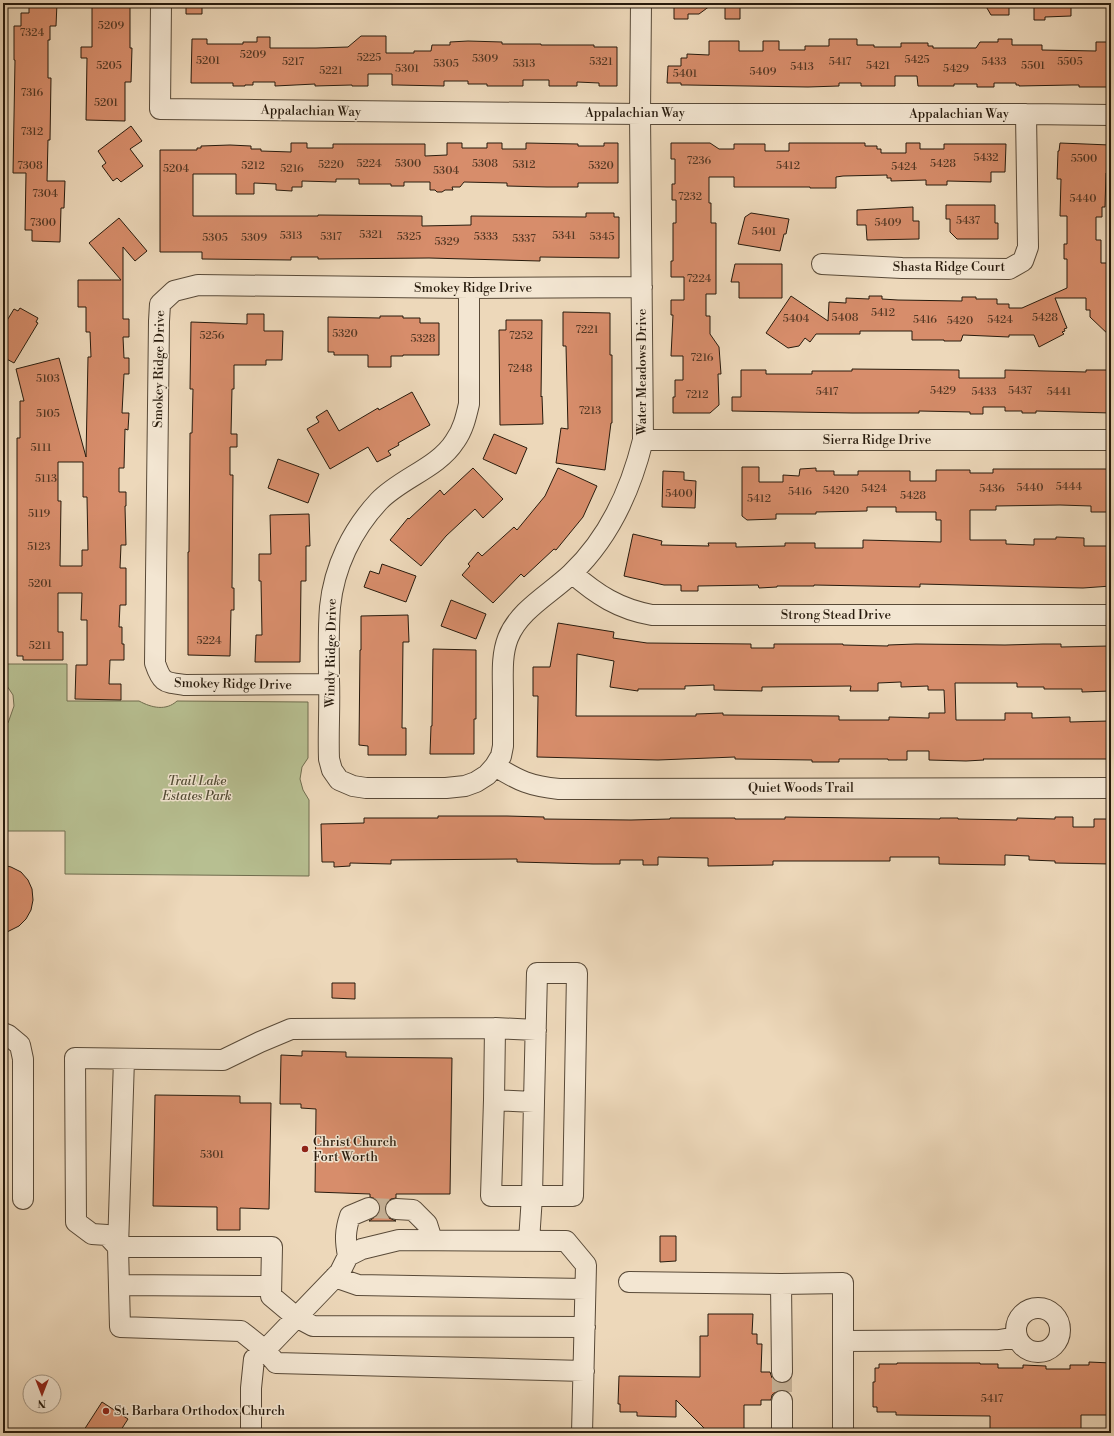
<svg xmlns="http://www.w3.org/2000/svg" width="1114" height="1436" font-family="'Libre Bodoni',serif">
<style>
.green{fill:#b7bf91;stroke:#706d4f}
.building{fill:#d78d6b;stroke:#281b0d;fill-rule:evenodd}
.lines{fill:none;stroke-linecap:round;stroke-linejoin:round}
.minor-tunnel{stroke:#c6b297;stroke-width:20;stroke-dasharray:20 10;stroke-linecap:butt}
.minor-casing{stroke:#594a38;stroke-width:22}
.minor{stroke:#f3e6d2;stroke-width:20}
.poi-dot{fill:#8f2418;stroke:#f3e6d2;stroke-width:1.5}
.labels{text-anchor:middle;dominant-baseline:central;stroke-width:3;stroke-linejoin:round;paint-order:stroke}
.number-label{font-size:11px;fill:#543824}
.street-label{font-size:13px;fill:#281b0d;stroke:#f3e6d2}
.park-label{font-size:13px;font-style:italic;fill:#534c35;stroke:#f3e6d2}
.poi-label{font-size:13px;fill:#281b0d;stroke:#f3e6d2;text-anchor:start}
</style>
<rect width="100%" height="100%" fill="#edd8ba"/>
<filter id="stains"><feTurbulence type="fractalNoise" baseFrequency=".005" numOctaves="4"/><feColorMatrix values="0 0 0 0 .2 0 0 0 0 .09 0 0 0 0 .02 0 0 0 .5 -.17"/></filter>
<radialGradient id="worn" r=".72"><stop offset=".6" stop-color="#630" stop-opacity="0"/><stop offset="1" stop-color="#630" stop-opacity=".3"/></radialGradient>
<path class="green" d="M3,664H67V701H139C152,708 166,711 177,701L308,702V758L302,767L300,779L303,790L309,800V876L65,874V831H3V727L8,723L14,706L13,695L3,680Z"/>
<path class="building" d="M29,3H57L56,26H50V40H48V78H51L50,140H48L47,181H65L64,208H61L60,242L32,241V230H25L26,173H13L15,60H14V26H21V13H29Z
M92,3H130V48H132L131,82H125V121L86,120L87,58H81V47H92Z
M186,3H202V14H186Z
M674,3H714L699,14H688V19H674Z
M725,3H740V19H725Z
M984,3H1009V15H991Z
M1034,3H1071V16L1045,17V20H1034Z
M361,36H386V53H414V51H431L432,45H450V42L468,41L502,42V44H541V45H594V47H617V86H599V83L577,82V86H549V80H523V86H487V84H468V81H444V86L397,85H392V74H368V86H352V85L315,86V84L275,86V82H253V85H245V86H233V83H191L192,39H207V44H243V42H257V37H270V48H316L348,47Z
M829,39H857V45H874V47H901V43H928V46H933V48H976L980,42H998V39H1012V45H1042V50L1096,51V42H1111V87H1079V85H1072L1019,86V85H1016V83H994V87H977V84H954V86H918L917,76H895V86H861V83H839V86L808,87L687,85H681V83H667L668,66H681V58H687V54L709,55V41H739V51H763V41H779V50H805V46H829Z
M131,126L142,141L130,149L143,166L121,182L117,178L113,181L102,166L106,163L98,151Z
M291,143H307V148H333V144H425V156L447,155V143H462V148H487V143H502V149H526V143L578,144V146H604V143H618V183H578V187H547L507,186V183L464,182L460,187H452L453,190H445L442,192H437L435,190H430V182H404V186H391V184H359V179H336V182L302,181V187H292V191L276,190V184L254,183V194H236V174H193V216H318V215L422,216V226L471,225V216L586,217V213H614V217H619V258L540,257V261L429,258L318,259V257H291V260L202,259V252H160V150H197V148H201V146L230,145L251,146V149H261V151L291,152Z
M671,143H710L719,149H734V144H765V151H789V143H865V146H877V149H881V153H906V143H920V149H944V144H1006L1005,172H991V182L947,181V185H926V180L891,181V178H887V175L843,176L836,177V188H810V187H734V177H709V203H711V223H716V294H706V316H710V334L719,347L721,374H718L719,405L710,413H673V397H675V380H683V356H671L673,315H671V300H684V277H671V261H673V223H676V200H672V184H675V159H671Z
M1060,143L1110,145L1109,173H1106L1105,207H1102V217H1096V240H1101V263H1110L1111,278H1107V307H1111V337L1090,317V310H1086V298H1055L1067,328L1064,329L1065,331L1062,332L1064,334L1039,347L1034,335H1009V337L963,335L961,341H944V340H912V331H860V334H816L810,342L805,338L799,346L788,348L766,333L791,296L828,321L829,302L846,303V298L869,299V296H882V299L898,300L962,301V297H976V299H997V304H1009V308H1022L1067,288V259H1064V244H1067V216H1060L1061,179H1057L1058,151H1059Z
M946,205H995V223H998V239H957L950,232V219H946Z
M913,207V221H919V239L867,240L866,225H857V210Z
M751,213L789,219L786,234H784L780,251L738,244L745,217Z
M119,218L147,251L135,261L123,247V319H129V337H123L124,358H129V374H124L122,413H129L128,430L125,429L124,468H119V492H126V506H125L126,545H121L120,568H126V605H120L119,627H122V644H124V660H110L109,684H121V700L75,699L76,665H87V620H81L82,593H58V632H63V660H23V656H17V438H20V401H24L16,369L59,358L86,457L88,357H91L90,332H86V307H78V280H121L89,243ZM58,462H83V497H87L88,550H82V566H60L61,501H58Z
M735,264H782V298H739V282H731Z
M20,308L38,318L36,322L38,323L14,363L3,357V327L14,309L18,311Z
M563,312L610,313V355H612V423H611L605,470L556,463L561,428L568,429L566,346H563Z
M247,314H264V331H283L282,360H266V365H234V389H232L231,434H237V447H230V475H233L232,588H234V610H231L230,656L188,655V552H189L190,433H192L193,389H190L191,322L247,324Z
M380,316H403V318H420V323H439V355H403V356H391V367H368V355H334V352H328V317L380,318Z
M506,320H542L541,397L542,396L543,424L500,425L499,330H506Z
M852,369L959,370V378H1005V370L1086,372V370H1111V413L1036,411V413H1022V411H1005V407H983V414H970V412L919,411V413H852L732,411V397H741V370H766V374H812V371H852Z
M412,392L430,425L398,443L399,445L388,451L391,455L377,462L368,447L330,469L307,429L319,422L316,417L327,410L339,431L378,408L379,410Z
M494,434L527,448L516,474L483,459Z
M278,459L319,474L308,503L268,488Z
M742,467H759V482H783V475L799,476L800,469L816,468V471H834V475H858V471H910V481H936V470H970V473H993V469H1111V512H1091V506L1060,505L996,506V510H970V540H1006V544L1034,545V539H1056V537L1084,538V546H1111V586L1083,588L920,584V587L814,585V586H777V587L759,588L758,585L698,586V591H681V585H664L624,576L633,534L662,541L661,545L709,546L708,543H736V547L785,546V543H815V548H863V540L941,542V520H936V512H896V507H867V511L816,512V514H776V519L747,520L742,516Z
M473,468L503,499L483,518L475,509L446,536L421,566L390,540L408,518L409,519L440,490L444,495Z
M558,468L597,486L583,517L556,550L554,549L524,577L521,574L493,603L462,575L470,566L468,564L478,552L482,556L514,527L517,530L545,496Z
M663,471L684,472V480L696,481L695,508L662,507Z
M309,514L310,546H306V581H301L300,662H255L256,635H262L261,581H259V554H271L270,515Z
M382,564L416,576L406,602L364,587L370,571L379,574Z
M451,600L486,614L476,639L441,626Z
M408,615L409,642H403L402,728H406V755H368V746L359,745L360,650H361V616Z
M558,623L614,632L613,638L647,643L751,644V648H774V644H843V645L888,646V645L916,644L1005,645L1043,644H1061V647L1109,646L1110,691L1082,692V689H1044V687H1017V683H955L956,720H1005V713H1032V718L1070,717V722L1109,721V759H983L984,760L966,761L929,760V751H907V760H888V759H839V762H812V760L735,759V757L658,760L537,757L538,696H533V667H550ZM577,654L614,661L610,687L638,691V689H685V686L714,685V690L762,691V687L851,686L850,691H878V683L901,682V687L928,686V690H944L945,713H929V718L889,717V720H839V716L723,715V713L696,714V716H576Z
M433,649L476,650V719H474V754H430L431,726H432Z
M438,816H507L544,817V819L631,820L670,819V818H735V819H785V817L940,819V818H958V819L1017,820V818L1055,819V817H1073V827H1094V819H1111V864L1055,863V861L1029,860V856L1005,855V865L939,864V857H890V861H773V865L708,866V858L658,857V865H643V860H620V864H593L517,862V859L391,860V864L350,863V866L334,867V862H322L321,824L364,823V818H438Z
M3,865L11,867L21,872L28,880L32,889L33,900L31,910L26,919L19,926L3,934Z
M332,983H355V999L332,998Z
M302,1051L346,1052V1057L452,1058L450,1194H396V1198L391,1199L387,1202L385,1209L386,1214L389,1218L396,1221H369L378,1215L380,1209L379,1203L376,1199L370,1197V1194L315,1192L316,1109L301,1108V1104H280L281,1055L302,1056Z
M155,1095L240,1096V1103H271L269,1209L240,1208V1230H217V1207L153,1206Z
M660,1236H676V1261L660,1262Z
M708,1314H753L752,1334H757V1344H762L761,1372H770L772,1378L777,1382L783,1383L788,1382L787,1391L782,1390L777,1391L772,1395L771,1400H761V1405H744V1433H709L676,1400V1417L637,1416V1412H620V1404H618L619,1376L700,1377V1336H708Z
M1089,1362L1111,1363V1408H1110V1415H1081V1433H990V1416L896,1415V1412H877V1407H873V1382H875V1368H879V1364H897V1363H980V1364H998V1368H1023V1365L1046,1366V1369H1070V1365H1089Z
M102,1402L128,1419L119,1433H82Z"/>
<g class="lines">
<path class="minor-tunnel" d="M369,1208L396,1209
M782,1372V1401"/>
<defs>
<path id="minor" d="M161,3L160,109L640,114H1026L1111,115
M822,264L902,268L1009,269L1023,261L1028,247L1026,114
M469,288V404C466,417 463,430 455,441C438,468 401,478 379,501C352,530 334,567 330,607C328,631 329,655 329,680C330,706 328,732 329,759L332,770L339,780L353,786L366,788H446L465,786L476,782L487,775L495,766L501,756L503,746C503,729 503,712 503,695C503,676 501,656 508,638C519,610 550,594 571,574C609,538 631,489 643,440L640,114L641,3
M643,440H1111
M572,573C597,595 619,609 652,615H1111
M329,684L185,685C165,682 162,684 155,663L159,321L160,304L174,291L198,285L469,288L642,287
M495,766C519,781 530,786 559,789L1111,788
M495,1028L536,1030
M3,1033L8,1035L20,1045L23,1059V1199
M124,1059L118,1247H272L271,1296L296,1317L313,1326L585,1327
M494,1100L491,1196H532L534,1102
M396,1209L413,1210L427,1224L432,1240
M529,1241L532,1196H573L577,973H537L534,1102L494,1100L495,1028L291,1029L260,1042L223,1060L75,1058L76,1222L92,1234L107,1235L118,1247L120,1327L241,1331L265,1350L276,1363L584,1371
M348,1256C345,1240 345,1231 350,1216L369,1208
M335,1277L358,1285L585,1289
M629,1282L781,1284
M119,1285L271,1286
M1016 1330a22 22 0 1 1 44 0a22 22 0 1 1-44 0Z
M843,1341L999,1340L1017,1337
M782,1372L781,1284L843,1283V1433
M251,1433V1388L254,1359L265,1350L340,1272L348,1256L362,1249L399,1240L566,1241L586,1265L582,1433
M782,1433V1401"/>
</defs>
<use href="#minor" class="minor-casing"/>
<use href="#minor" class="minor"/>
</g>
<g class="poi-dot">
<circle cx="305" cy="1149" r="4"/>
<circle cx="106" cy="1411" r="4"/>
</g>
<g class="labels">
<g class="number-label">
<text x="111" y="26">5209</text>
<text x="32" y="33">7324</text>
<text x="253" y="55">5209</text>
<text x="369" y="58">5225</text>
<text x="485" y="59">5309</text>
<text x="917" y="60">5425</text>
<text x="208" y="61">5201</text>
<text x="293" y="62">5217</text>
<text x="601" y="62">5321</text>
<text x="840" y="62">5417</text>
<text x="994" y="62">5433</text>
<text x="1070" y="62">5505</text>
<text x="446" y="64">5305</text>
<text x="524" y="64">5313</text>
<text x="109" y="66">5205</text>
<text x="878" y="66">5421</text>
<text x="1033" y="66">5501</text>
<text x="802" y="67">5413</text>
<text x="407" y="69">5301</text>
<text x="956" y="69">5429</text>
<text x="331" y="71">5221</text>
<text x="763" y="72">5409</text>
<text x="685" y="74">5401</text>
<text x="32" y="93">7316</text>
<text x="106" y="103">5201</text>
<text x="32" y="132">7312</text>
<text x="986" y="158">5432</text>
<text x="1084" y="159">5500</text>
<text x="699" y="161">7236</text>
<text x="369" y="164">5224</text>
<text x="408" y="164">5300</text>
<text x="485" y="164">5308</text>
<text x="943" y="164">5428</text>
<text x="331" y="165">5220</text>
<text x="524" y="165">5312</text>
<text x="30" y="166">7308</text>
<text x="253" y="166">5212</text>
<text x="601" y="166">5320</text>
<text x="788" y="166">5412</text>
<text x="904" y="167">5424</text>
<text x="176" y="169">5204</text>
<text x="292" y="169">5216</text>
<text x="446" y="171">5304</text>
<text x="45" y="194">7304</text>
<text x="690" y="197">7232</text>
<text x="1083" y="199">5440</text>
<text x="968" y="221">5437</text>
<text x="43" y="223">7300</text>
<text x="888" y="223">5409</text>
<text x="764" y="232">5401</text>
<text x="371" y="235">5321</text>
<text x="291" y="236">5313</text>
<text x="564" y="236">5341</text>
<text x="331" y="237">5317</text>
<text x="409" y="237">5325</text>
<text x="486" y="237">5333</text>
<text x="602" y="237">5345</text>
<text x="215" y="238">5305</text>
<text x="254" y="238">5309</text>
<text x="524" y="239">5337</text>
<text x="447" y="242">5329</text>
<text x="699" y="279">7224</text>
<text x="883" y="313">5412</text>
<text x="845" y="318">5408</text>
<text x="1045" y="318">5428</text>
<text x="796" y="319">5404</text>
<text x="925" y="320">5416</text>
<text x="1000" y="320">5424</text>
<text x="960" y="321">5420</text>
<text x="587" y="330">7221</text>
<text x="345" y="334">5320</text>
<text x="212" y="336">5256</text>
<text x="521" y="336">7252</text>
<text x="423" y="339">5328</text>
<text x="702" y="358">7216</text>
<text x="520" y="369">7248</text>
<text x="48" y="379">5103</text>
<text x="943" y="391">5429</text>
<text x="1020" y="391">5437</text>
<text x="827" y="392">5417</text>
<text x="984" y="392">5433</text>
<text x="1059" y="392">5441</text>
<text x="697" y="395">7212</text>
<text x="590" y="411">7213</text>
<text x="48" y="414">5105</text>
<text x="41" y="448">5111</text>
<text x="46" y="479">5113</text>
<text x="1069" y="487">5444</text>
<text x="1030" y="488">5440</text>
<text x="874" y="489">5424</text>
<text x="992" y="489">5436</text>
<text x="836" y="491">5420</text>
<text x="800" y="492">5416</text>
<text x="679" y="494">5400</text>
<text x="913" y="496">5428</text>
<text x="759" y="499">5412</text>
<text x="39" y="514">5119</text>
<text x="39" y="547">5123</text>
<text x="40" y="584">5201</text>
<text x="209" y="641">5224</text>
<text x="40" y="646">5211</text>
<text x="212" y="1155">5301</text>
<text x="992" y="1399">5417</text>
</g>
<g class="street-label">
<text transform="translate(311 111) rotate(1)">Appalachian Way</text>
<text x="635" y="113">Appalachian Way</text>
<text x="959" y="114">Appalachian Way</text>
<text x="949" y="267">Shasta Ridge Court</text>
<text x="473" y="288">Smokey Ridge Drive</text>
<text transform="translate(159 369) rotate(-89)">Smokey Ridge Drive</text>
<text transform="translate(642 372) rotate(-90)">Water Meadows Drive</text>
<text x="877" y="440">Sierra Ridge Drive</text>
<text x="836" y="615">Strong Stead Drive</text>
<text transform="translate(331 653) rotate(-89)">Windy Ridge Drive</text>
<text transform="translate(233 684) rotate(1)">Smokey Ridge Drive</text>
<text x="801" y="788">Quiet Woods Trail</text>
</g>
<g class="park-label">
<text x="197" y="781">Trail Lake<tspan x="197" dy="15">Estates Park</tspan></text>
</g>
<g class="poi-label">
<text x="313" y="1142">Christ Church<tspan x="313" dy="15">Fort Worth</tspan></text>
<text x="114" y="1411">St. Barbara Orthodox Church</text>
</g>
</g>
<rect width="1114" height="1436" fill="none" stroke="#edd8ba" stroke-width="16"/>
<rect x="4" y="4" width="1106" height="1428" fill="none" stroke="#281b0d" stroke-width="2"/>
<rect x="8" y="8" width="1098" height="1420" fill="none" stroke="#281b0d"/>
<g transform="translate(42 1394) rotate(180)"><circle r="19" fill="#f3e6d2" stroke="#a29583"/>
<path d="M0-3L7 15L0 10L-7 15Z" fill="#8f2418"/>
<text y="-6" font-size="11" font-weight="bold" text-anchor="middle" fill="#281b0d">N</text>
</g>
<rect width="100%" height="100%" filter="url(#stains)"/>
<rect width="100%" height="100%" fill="url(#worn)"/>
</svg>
